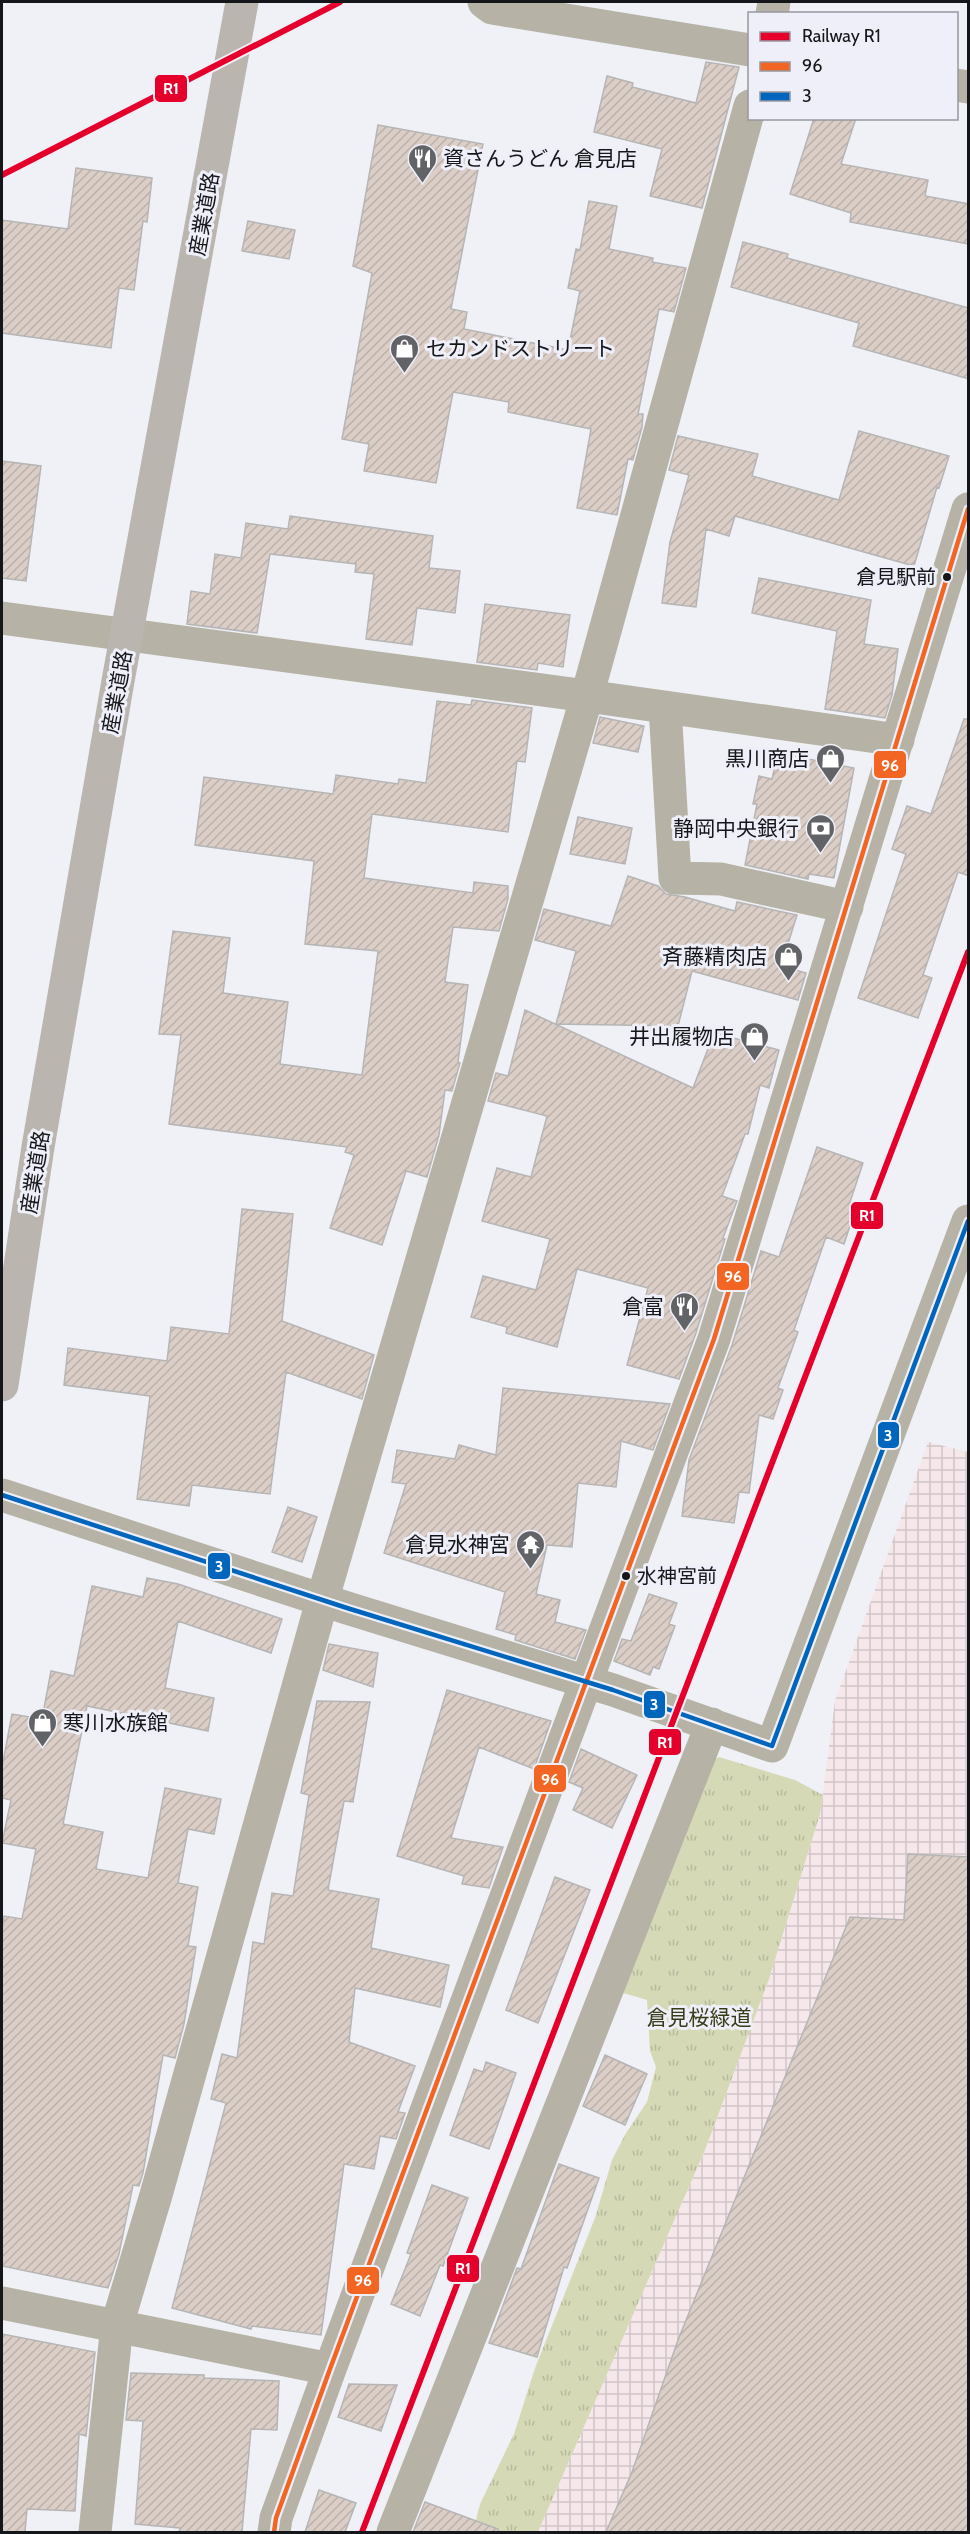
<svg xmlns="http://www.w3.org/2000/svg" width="970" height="2534" font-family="Cabin,'Noto Sans JP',sans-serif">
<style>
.industrial{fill:url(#industrial-grid)}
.park{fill:url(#park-tufts)}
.building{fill:url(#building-hatch);stroke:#b6b5b6;stroke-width:1.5}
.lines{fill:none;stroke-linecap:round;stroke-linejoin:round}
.minor{stroke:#b7b2a6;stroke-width:33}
.major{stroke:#bab6af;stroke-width:33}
.bus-1-casing{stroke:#eeeff8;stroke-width:9}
.bus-2-casing{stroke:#eeeff8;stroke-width:9}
.bus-1{stroke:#f26522;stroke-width:4.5}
.bus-2{stroke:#0065bd;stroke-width:4.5}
.rail-1-casing{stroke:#eeeff8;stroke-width:10}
.rail-1{stroke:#e4002b;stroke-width:6}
.bus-dot{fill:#151619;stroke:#eeeff8;stroke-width:2}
.labels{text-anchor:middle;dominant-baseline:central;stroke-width:6;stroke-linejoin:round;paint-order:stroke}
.bus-label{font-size:20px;fill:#151619;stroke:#eeeff8;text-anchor:end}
.poi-label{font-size:21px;fill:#151619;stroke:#eeeff8;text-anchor:end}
.street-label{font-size:21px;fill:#151619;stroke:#eeeff8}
.park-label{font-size:21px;fill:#393c19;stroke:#eeeff8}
.line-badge{stroke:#eeeff8;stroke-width:2}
.badge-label{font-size:16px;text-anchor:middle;font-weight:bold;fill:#fff}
</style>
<defs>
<pattern id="industrial-grid" width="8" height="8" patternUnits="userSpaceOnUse" patternTransform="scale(1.5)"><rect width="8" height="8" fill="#f5e7ea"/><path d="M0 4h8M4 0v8" fill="none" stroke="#d1c5c8"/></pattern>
<pattern id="park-tufts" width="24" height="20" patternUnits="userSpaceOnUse" patternTransform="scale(1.5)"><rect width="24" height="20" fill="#d6d9b6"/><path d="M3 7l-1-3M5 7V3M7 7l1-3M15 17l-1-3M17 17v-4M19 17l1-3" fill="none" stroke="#b7ba9c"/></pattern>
<pattern id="building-hatch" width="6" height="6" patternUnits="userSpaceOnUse" patternTransform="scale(1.5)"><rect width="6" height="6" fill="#dbcec7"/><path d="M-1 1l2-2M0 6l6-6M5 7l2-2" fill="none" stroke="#bbb0aa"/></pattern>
</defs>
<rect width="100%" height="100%" fill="#f0f1f6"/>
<path class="industrial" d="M928,1442L968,1452V2532H538L705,2150L769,1979L820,1814L835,1701Z"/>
<path class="park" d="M719,1757L795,1780L823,1795L820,1814L769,1979L705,2150L538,2532H473L480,2504L514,2434L535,2368L595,2218L612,2160L626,2133L647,2102L656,2067L650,2051L647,2000L620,1992L706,1764Z"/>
<path class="building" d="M706,62L739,67L702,208L650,196L662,149L594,132L607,76L633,83L632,87L696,103Z
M814,118H856L841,164L928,180L925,196L969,204V244L850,222L851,213L790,194Z
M378,125L483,144L451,309L467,312L464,329L568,350L580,291L568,288L576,249L580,250L589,201L617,206L609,249L653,258L652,262L686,268L674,312L659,309L638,414H643L642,427L633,460L628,459L617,515L577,508L591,429L508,412L509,402L453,392L436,483L364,471L369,444L342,439L372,273L353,266Z
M76,168L152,178L147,222L143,221L134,290L119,288L111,348L2,333V220L68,229Z
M248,221L295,230L289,259L242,251Z
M743,242L788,254L787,258L969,308V379L853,346L859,323L731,287Z
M859,431L949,456L939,488L937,487L914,566L735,516L729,536L706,529L696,607L662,603L670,542L689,475L669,470L678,436L758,454L752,476L839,500Z
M2,461L41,466L26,581L2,578Z
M290,516L433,536L429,568L460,571L455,613L417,608L412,645L366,639L374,574L355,572L356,564L270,554L257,633L187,624L191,591L210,594L215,554L241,558L246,523L288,529Z
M759,578L871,600L864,644L898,649L892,695L885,718L825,709L837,631L752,613Z
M485,604L570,615L563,667L538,663L537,670L477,662Z
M472,700L532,708L525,762L517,761L508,832L372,814L364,878L473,893L474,882L508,886V899L499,931L453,927L445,982L468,985L458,1062L460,1063L452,1091L445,1090L439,1135L427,1177L406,1171L382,1245L330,1228L354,1155L345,1152L347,1147L169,1124L181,1035L159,1034L173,931L230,938L223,993L288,1002L280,1064L362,1075L378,951L305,944L314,861L195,845L204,777L333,794L336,775L398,784L399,779L426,783L437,701L471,705Z
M600,717L644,726L638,752L593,743Z
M964,719H969V876L958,872L923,975L932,978L918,1018L858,998L906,854L892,849L907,806L931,814Z
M778,753L854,768L834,878L809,874L808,879L745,865L757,804H753L759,776L772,779Z
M578,817L632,828L625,864L570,854Z
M628,876L658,886L666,894L685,897L735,911L737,902L797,915L781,966L806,973L798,1000L692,971L678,1026L556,1024L576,951L535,940L544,909L611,926Z
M525,1010L693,1088L714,1033L779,1050L769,1088L760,1085L748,1134H745L722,1196L737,1201L723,1238L725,1239L696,1333L679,1379L627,1365L648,1288L577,1269L557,1347L506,1333L507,1327L471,1317L483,1276L536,1290L550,1239L482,1221L497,1168L531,1177L547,1116L488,1101L496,1073L508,1076Z
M817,1147L863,1163L850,1202L857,1205L844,1244L826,1237L794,1330L798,1332L778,1388L783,1390L773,1419L759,1415L749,1493L739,1492L734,1523L682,1516L689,1460L732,1345L761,1251L779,1257Z
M242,1209L293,1214L282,1321L374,1355L362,1399L286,1372L270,1494L192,1485L189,1506L137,1499L150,1396L64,1385L68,1348L167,1361L171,1327L229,1334Z
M503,1388L670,1404L653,1450L621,1441L616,1487L578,1483L572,1547L547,1545L536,1594L560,1600L555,1622L586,1630L575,1659L515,1640L516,1635L496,1629L505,1592L384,1553L406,1484L392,1482L397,1450L455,1459L459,1445L496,1455Z
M288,1507L317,1517L302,1562L272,1552Z
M147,1578L178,1584L282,1619L271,1653L178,1621L165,1688L214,1698L208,1731L87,1706L63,1824L103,1832L96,1869L148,1878L165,1788L221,1799L214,1834L188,1829L178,1883L198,1887L188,1946L196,1947L184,2024L175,2058L163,2055L143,2173L139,2186L133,2185L119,2254L108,2288L2,2266V1933L4,1916L22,1919L36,1849L2,1843L11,1800L2,1798V1767L12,1714L42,1719L51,1671L74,1676L92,1586L143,1597Z
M649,1594L677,1603L669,1624L675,1626L659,1669L653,1667L650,1675L614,1661L622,1639L631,1641Z
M329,1644L378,1653L373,1687L323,1670Z
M447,1690L551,1721L534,1769L479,1747L451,1838L503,1847L489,1888L462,1884L464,1876L397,1856Z
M317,1701L370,1702L353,1802L344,1801L328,1890L379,1899L371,1948L449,1965L440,2007L355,1988L349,2042L415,2066L398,2112L405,2113L396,2139L380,2136L374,2169L344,2164L321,2335L252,2326L251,2329L172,2308L226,2103L211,2099L222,2054L237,2058L253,1942L264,1944L272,1893L293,1896L309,1795L301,1793Z
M581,1749L637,1775L612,1828L573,1810L583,1788L569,1782Z
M908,1854L969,1857V2532H606L632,2472L678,2340L850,1917L904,1920Z
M555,1877L590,1890L538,2023L506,2010Z
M605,2055L647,2074L625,2125L583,2106Z
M486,2062L516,2073L489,2149L450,2135L474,2069L483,2072Z
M559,2164L599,2178L567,2268L564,2267L537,2357L489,2343L517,2268L521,2269Z
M432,2185L468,2198L443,2266L440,2265L420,2316L391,2304L411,2254L407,2253Z
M2,2334L95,2352L86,2436L79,2434L75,2511L27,2509L25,2532H2Z
M131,2373L204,2375V2378L279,2381L277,2430L251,2429L242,2532H179L180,2528L135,2524L143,2421L126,2420Z
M349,2384L397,2385L381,2431L338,2417Z
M319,2490L356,2503L345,2532H305Z
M425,2502L498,2529V2532H413Z"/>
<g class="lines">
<path class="minor" d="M484,2L492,8L750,50
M772,14L774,2
M956,85L968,87
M2,618L587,696L898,740
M665,707L675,878L721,879L847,907
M2,1495L347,1608L613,1690L772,1746L968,1221
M2,2303L330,2369
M95,2532L117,2325L156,2195L322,1601L587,696L750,106
M274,2532L276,2518L330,2369L714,1339L968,509
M393,2532L712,1724"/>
<path class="major" d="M2,1385L38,1147L118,681L242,2"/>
<defs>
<path id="bus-1" d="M274,2532L276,2518L330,2369L714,1339L968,509"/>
<path id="bus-2" d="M2,1495L347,1608L613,1690L772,1746L968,1221"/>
</defs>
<use href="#bus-1" class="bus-1-casing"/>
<use href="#bus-2" class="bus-2-casing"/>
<use href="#bus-1" class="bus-1"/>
<use href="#bus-2" class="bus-2"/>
<defs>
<path id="rail-1" d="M2,175L340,2
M362,2532L968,952"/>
</defs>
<use href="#rail-1" class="rail-1-casing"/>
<use href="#rail-1" class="rail-1"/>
</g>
<defs>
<symbol id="restaurant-pin" viewBox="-11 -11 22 30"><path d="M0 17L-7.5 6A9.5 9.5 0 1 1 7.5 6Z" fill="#626366" stroke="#eeeff8"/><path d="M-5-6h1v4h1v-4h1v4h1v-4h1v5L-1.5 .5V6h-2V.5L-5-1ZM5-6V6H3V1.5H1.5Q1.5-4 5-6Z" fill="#fff"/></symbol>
<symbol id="shop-pin" viewBox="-11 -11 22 30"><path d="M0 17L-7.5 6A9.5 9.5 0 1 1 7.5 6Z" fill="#626366" stroke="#eeeff8"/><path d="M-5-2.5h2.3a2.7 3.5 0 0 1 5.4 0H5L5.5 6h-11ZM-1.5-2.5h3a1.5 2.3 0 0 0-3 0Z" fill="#fff"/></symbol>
<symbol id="bank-pin" viewBox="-11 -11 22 30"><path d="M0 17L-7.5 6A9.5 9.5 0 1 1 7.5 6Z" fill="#626366" stroke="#eeeff8"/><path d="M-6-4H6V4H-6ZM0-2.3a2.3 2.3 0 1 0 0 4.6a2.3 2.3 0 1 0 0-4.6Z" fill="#fff"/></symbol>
<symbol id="temple-pin" viewBox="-11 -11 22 30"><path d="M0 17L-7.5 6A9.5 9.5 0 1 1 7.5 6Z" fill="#626366" stroke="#eeeff8"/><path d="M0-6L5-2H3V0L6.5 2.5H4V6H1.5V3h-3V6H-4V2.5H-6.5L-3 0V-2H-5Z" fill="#fff"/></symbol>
</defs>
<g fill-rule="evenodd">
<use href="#restaurant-pin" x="406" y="142" width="33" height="45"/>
<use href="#shop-pin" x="388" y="332" width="33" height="45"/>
<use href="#shop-pin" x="814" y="742" width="33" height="45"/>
<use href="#bank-pin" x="804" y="812" width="33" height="45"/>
<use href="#shop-pin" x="772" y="940" width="33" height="45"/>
<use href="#shop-pin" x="738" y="1020" width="33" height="45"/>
<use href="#restaurant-pin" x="668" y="1290" width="33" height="45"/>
<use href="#temple-pin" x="514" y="1528" width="33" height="45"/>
<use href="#shop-pin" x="26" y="1706" width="33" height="45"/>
</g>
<g class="bus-dot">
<circle cx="947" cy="577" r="5"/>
<circle cx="626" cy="1576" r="5"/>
</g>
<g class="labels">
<g class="bus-label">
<text x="936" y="577">倉見駅前</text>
<text x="637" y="1576" text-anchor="start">水神宮前</text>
</g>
<g class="poi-label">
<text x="443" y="158" text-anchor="start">資さんうどん 倉見店</text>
<text x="426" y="348" text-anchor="start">セカンドストリート</text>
<text x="809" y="758">黒川商店</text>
<text x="799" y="828">静岡中央銀行</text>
<text x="767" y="956">斉藤精肉店</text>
<text x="734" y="1036">井出履物店</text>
<text x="664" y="1306">倉富</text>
<text x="510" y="1544">倉見水神宮</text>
<text x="63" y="1722" text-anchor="start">寒川水族館</text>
</g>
<g class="street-label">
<text transform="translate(204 214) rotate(-80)">産業道路</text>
<text transform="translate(117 692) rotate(-80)">産業道路</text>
<text transform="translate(35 1172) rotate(-81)">産業道路</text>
</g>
<g class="park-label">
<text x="699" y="2017">倉見桜緑道</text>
</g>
</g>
<g class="line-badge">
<rect x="154" y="74" width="34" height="29" rx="6" fill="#e4002b"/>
<rect x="873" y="750" width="34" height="29" rx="6" fill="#f26522"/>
<rect x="850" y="1201" width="34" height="29" rx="6" fill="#e4002b"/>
<rect x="716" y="1262" width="34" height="29" rx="6" fill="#f26522"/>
<rect x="877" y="1421" width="23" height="28" rx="6" fill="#0065bd"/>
<rect x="207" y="1552" width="24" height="28" rx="6" fill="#0065bd"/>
<rect x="643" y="1690" width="23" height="29" rx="6" fill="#0065bd"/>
<rect x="648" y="1728" width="34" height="28" rx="6" fill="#e4002b"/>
<rect x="533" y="1764" width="34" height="29" rx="6" fill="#f26522"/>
<rect x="446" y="2254" width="34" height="29" rx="6" fill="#e4002b"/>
<rect x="346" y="2266" width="34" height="29" rx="6" fill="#f26522"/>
</g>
<g class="badge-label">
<text x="171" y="94">R1</text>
<text x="890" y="771">96</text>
<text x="867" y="1221">R1</text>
<text x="733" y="1282">96</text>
<text x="888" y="1441">3</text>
<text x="219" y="1572">3</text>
<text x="654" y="1710">3</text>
<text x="665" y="1748">R1</text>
<text x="550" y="1785">96</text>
<text x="463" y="2274">R1</text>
<text x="363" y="2286">96</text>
</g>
<rect width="970" height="2534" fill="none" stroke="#151619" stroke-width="6"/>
<rect x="748" y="12" width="210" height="108" fill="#eeeff8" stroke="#97989f" stroke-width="1.5"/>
<rect x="760" y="32" width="30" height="9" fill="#e4002b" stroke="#97989f" stroke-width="1.5"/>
<text x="802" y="42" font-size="18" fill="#151619">Railway R1</text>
<rect x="760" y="62" width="30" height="9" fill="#f26522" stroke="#97989f" stroke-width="1.5"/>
<text x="802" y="72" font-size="18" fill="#151619">96</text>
<rect x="760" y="92" width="30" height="9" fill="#0065bd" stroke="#97989f" stroke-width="1.5"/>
<text x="802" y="102" font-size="18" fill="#151619">3</text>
</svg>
